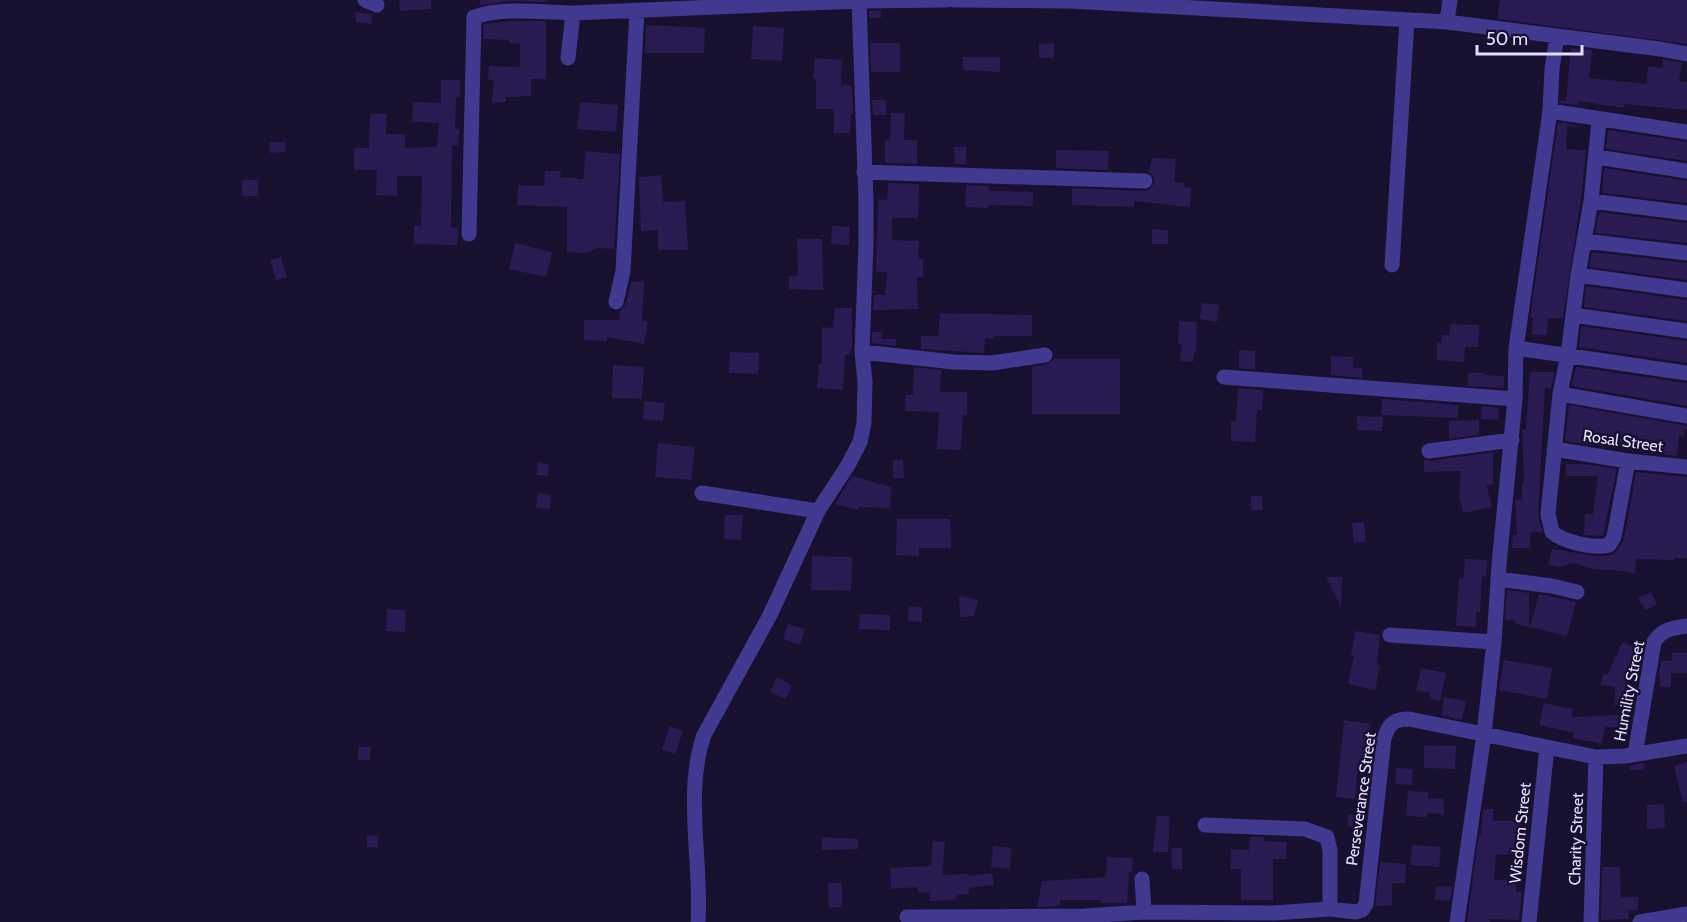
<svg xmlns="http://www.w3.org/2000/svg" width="1687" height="922" font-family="Cabin,sans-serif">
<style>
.building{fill:#291b51}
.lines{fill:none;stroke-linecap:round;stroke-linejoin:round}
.minor{stroke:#413890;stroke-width:15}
.labels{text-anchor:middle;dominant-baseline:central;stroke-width:5;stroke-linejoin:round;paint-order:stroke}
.street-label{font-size:16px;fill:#e4deff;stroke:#17102e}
</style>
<rect width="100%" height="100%" fill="#17102e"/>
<path class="building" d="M399,0H431V9L400,11Z
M480,0H547V2L510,1L480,5Z
M1500,0H1687V44L1497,19Z
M881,10V18H869V11Z
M355,12L372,14L371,24L356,22Z
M510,21H546V79H531V96L506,97V102H492L494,80H488L489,66L520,67V44L509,43V40L483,39L484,24Z
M646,25L705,28L704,53H645Z
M753,26L784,28L782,61L751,59Z
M870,43H900V72H871Z
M1054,43V58H1039V44Z
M1571,48L1592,50L1589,78L1646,84L1648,66L1662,68L1663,59L1682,63L1679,81L1687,82V110L1624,104V108L1579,101L1578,105L1560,103V100L1566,101Z
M963,57H1000V72L963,70Z
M815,58L842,60L841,85L852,86L853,114H851L850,133H834V109H816V79H813Z
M441,80H460V97H456L455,129H459L458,146L452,145L451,227L458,228L457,245L414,244V226H421L422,176H397V196L376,195L377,170H354V148H369L370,114H387L386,134H405V148L437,147L439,123L412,122L413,102L441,103Z
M872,100H886V115H873Z
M580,102L618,105L616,132L577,129Z
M891,113H905L904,140H917V164L885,163V140L890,141Z
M1558,122L1576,125V127L1567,126L1566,149L1586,150L1581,200L1563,318H1548L1547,335H1532L1533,318H1530Z
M1608,130L1687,142V161L1606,149Z
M269,142H285L286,152L270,153Z
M954,147H966V164H955Z
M1056,150L1109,151L1108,170L1056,168Z
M586,151L620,154L614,249L597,248L586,253L567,252V207L517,205L518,185L544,186L545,171H561L560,177L583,179Z
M1152,158L1176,159L1174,182L1184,183V187L1191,188L1190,207L1134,201V207L1072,205V188L1145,191L1150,189L1155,182L1153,176L1149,172Z
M1604,168L1687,181V203L1602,193Z
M661,175L663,202L685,201L688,250H658V230L641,231L639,177Z
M242,180H258V196H242Z
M888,183L919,184L918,218H892V240L919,241L918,259H923V277H917L918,309L873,310L874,295H885L887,272H876L878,199L887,200Z
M966,185L989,186V191L1033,192V206L988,205V208L965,207Z
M1599,212L1687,223V243L1595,233Z
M832,226L850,227L849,245L831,244Z
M1152,229L1168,230V244H1152Z
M797,239H822L823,290L789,289V276H798Z
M515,243L552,252L546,277L509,269Z
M1592,252L1687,263V280L1589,267Z
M281,257L287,277L276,280L270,260Z
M631,282H644L642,321L648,322L644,344L607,337V341L584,340V320H619L620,311L626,304Z
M1586,286L1687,300V321L1584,307Z
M1202,303L1219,305L1217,322L1200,319Z
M835,308H852V349H850V355H845L843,390L817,388L819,364H822V327L833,328Z
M940,313L1032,315V336H994V339L985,338L984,353L921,349V336H938Z
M1179,321L1197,322L1196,354L1194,353L1193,362L1180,361L1182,344H1178Z
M1450,324L1479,325L1478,347H1465L1464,362L1437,360V343H1442V335H1450Z
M1581,326L1687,341V363L1579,347Z
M872,332H882V339H896V346L872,343Z
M1239,350L1255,351V370L1239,368Z
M730,352L759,353L758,374L729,373Z
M1331,356L1354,357L1353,368H1362V378L1331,375Z
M1054,359H1120V414H1032V367L1047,364Z
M613,365L644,367L642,399L612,398Z
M914,367L941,370L940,392H967V415H963L961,450L937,449L939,412L905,411L906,395H913Z
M1576,367L1687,383V406L1572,386Z
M1530,372H1555L1551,389L1545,388L1538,513L1542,532H1530V548H1512L1513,535H1517L1515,500H1522V483H1524L1522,429H1526Z
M1468,373H1484V375L1504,376V388L1468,386Z
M1238,388L1263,390L1262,410H1257L1255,442L1231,441V421H1236Z
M1382,399L1458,405V418L1381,415Z
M644,401L665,403L663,421L643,419Z
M1569,405L1687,426V429H1684V436L1679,435L1677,456L1565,441Z
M1482,406L1499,408L1498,420L1481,419Z
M1357,416L1383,417L1382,431L1357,430Z
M1479,420V435L1449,439V421Z
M658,443L695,447L691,480L655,477Z
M1493,452V485L1486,484L1492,507L1463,513L1459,496L1461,471L1424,472V459L1430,461Z
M893,460H903L904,478H893Z
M538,462L549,464L548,476L537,475Z
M1566,464H1584L1617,469L1603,536L1584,535L1585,514H1593L1598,476H1566Z
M1636,472L1687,477V558H1674V560L1636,559L1635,574L1622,571L1593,569L1573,563L1560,567L1548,565L1552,549L1596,556L1611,555L1617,551L1624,539Z
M852,476L891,487L890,508L859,507L858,510L835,504Z
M538,493L551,495L550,509L536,508Z
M1251,496H1262L1263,510H1251Z
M725,515H743L741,540L724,539Z
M897,519H950L951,548H919V556L896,555Z
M1364,522L1366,542L1354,543L1352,523Z
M812,556L852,557L851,591L811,590Z
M1465,559L1487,560L1486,577L1482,576L1480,612H1476V627L1456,626L1459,579H1463Z
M1326,577H1342L1341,607Z
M1507,590L1529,593V627L1514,623L1515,621L1505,619Z
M1651,592L1657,604L1645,610L1638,598Z
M1539,594L1576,602L1567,636L1530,627Z
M959,596L978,600L974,616L960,617Z
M909,607H922V622L908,621Z
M387,609L406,610L405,632L386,631Z
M860,614L890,615V630L859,629Z
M788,624L805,629L800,645L783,639Z
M1355,631L1380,635L1377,665H1380L1375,690L1348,684L1354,656H1351Z
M1623,642L1641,651L1624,687L1636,688L1633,706L1615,705L1614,708L1615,687L1601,685L1603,674L1607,675Z
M1672,653H1687V673H1671V687H1660V676H1658L1661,661H1672Z
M1504,660L1552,668L1547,699L1499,690Z
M1421,668L1446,673L1440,701L1431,699L1429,693L1416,690Z
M777,677L792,685L786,699L770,692Z
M1444,697L1466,701L1462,720L1441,715Z
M1544,703L1573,709L1572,717L1619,715V728L1605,727L1602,744L1573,738L1574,733L1539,725Z
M1344,720L1370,724L1365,768L1358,767L1355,799L1336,797Z
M670,726L683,731L675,754L662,749Z
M1424,745L1456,746L1455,769L1424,768Z
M358,747H371L370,760H358Z
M1687,762V802H1683L1674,766Z
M1644,763L1643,770H1630L1631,765Z
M1396,768L1413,769L1412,785L1395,784Z
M1408,791L1428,792V798L1443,799L1444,814L1427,813V817L1406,816Z
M1664,804L1665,828L1647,829V805Z
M1483,809H1493V821H1522L1523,853L1496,855L1494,880H1516V892H1522L1519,920L1490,919V922H1467L1479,834L1481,835Z
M1348,814L1359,815L1358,826H1348Z
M1157,815L1170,817L1168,852H1153Z
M367,835L378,836V848L367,847Z
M822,837L858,839V849L822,850Z
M1250,837H1264V841L1287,842L1286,859H1273V900H1241V869H1230L1231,849L1249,850Z
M933,841L945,842L942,875L968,874V876L992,873L994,885L969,888V894H957L955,900L930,901V892L918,893L917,887L891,889L890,868L931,866Z
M1412,845L1441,847L1439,867L1410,865Z
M993,846L1011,848L1010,869L991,867Z
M1171,848H1182V869H1172Z
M1107,857L1133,858L1132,872H1129L1127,903H1101V900H1060V906L1037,907L1042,881L1106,877Z
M1380,862L1406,864L1405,883H1392V905L1375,906Z
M1602,867H1620L1621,897H1638V910H1628L1629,919L1601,920Z
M828,883H842V907L829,908Z
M1436,886L1452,887L1450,901L1435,900Z"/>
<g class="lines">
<path class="minor" d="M365,0L377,5
M954,0L1070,1L1447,22L1660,49L1687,54
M1447,22L1450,0
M568,58L573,13
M1550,111L1687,132
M1599,120L1591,201L1578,275L1568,355L1560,394L1548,514L1552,532C1563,542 1595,549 1609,545L1614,537L1628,461
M1597,157L1687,171
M864,172L1145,181
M1591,201L1687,213
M469,234L474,17C502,7 543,12 573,13L859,1L947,0
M1584,241L1687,253
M1392,265L1407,20
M1578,275L1687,290
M616,302L623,271L637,11
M1573,315L1687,331
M1516,348L1687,373
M862,352L954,362L992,363L1045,355
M1224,377L1515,399
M1560,394L1687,416
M1554,449L1628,461L1687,467
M1429,451L1512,440
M702,493L818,511
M1498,579L1552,586L1577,592
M1390,635L1494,642
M1635,754L1654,642C1662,629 1673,628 1687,626
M1205,825L1305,829L1327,837L1330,851V909
M1142,879L1144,912
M907,917L1085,916L1144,912L1274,913L1330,909L1356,912L1362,910L1366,904L1384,738C1389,724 1394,719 1409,719L1596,757L1625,756L1687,746
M698,922C702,863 684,791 704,735L770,615L818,511L848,465L860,442L864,423L865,382L862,352L866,244V201L859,1
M1457,922L1484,734L1494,642L1499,565L1515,399L1516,348L1550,111L1552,69L1557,36
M1529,922L1547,747
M1591,922L1596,757
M1640,922L1687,914"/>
</g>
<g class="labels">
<g class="street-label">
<text transform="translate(1623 441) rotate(8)">Rosal Street</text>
<text transform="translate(1629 691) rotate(-79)">Humility Street</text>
<text transform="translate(1361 799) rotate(-82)">Perseverance Street</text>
<text transform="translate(1520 833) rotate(-84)">Wisdom Street</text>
<text transform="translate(1576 839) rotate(-88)">Charity Street</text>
</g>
</g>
<path d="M1477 45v9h105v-9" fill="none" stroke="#e4deff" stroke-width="3"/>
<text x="1486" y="45" font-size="18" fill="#e4deff" stroke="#17102e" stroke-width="4.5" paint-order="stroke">50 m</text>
</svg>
